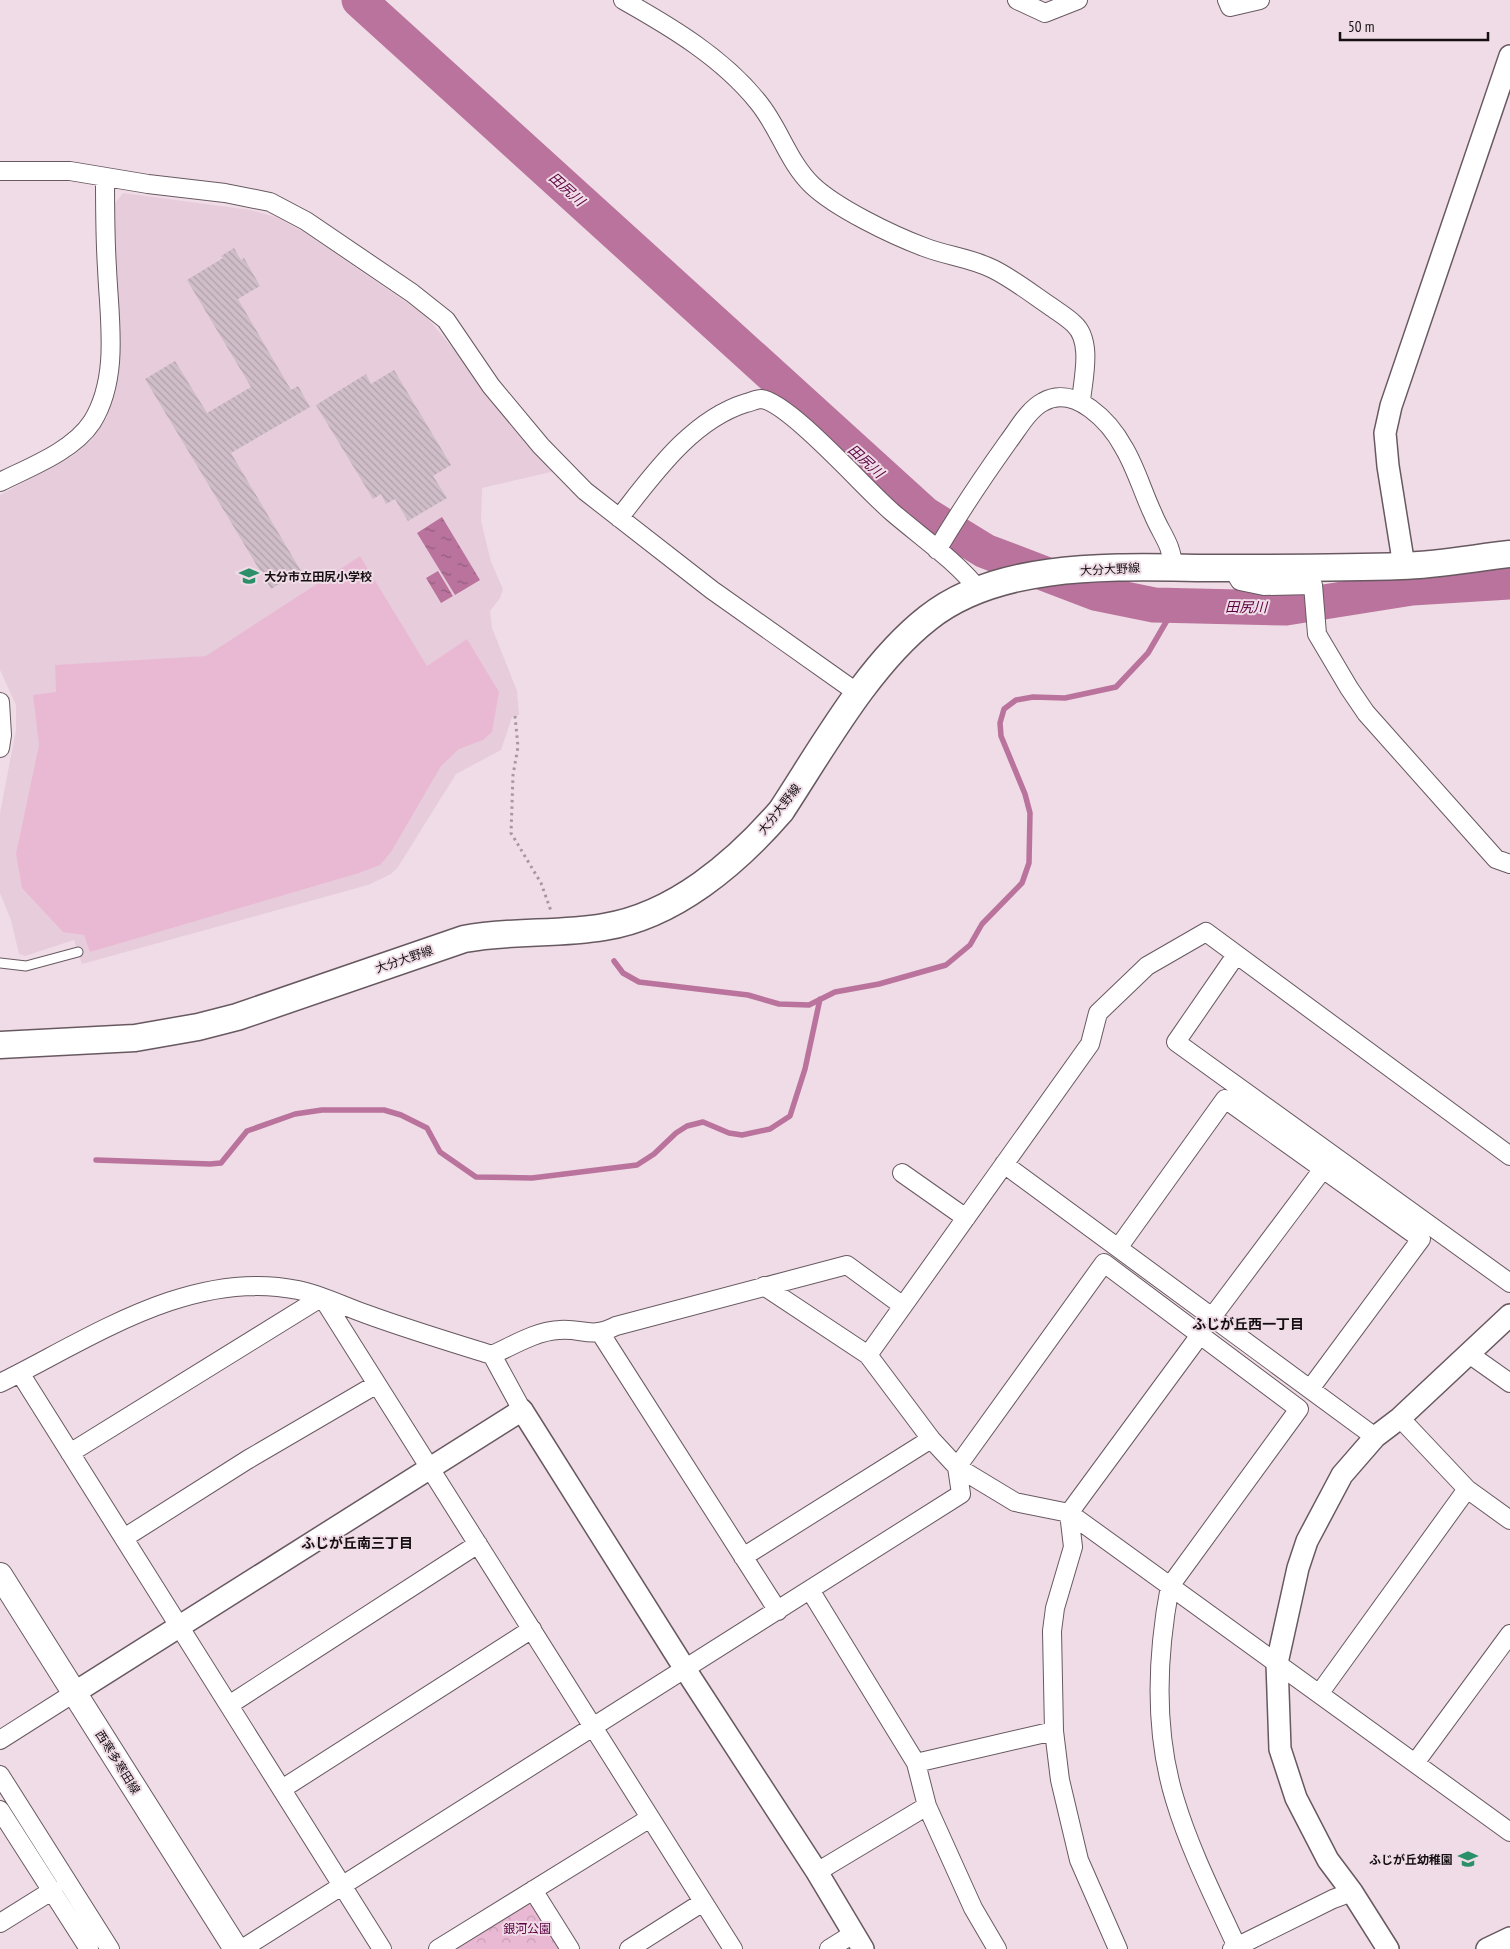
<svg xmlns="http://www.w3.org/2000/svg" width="1510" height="1949" font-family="'PT Sans Narrow','Noto Sans JP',sans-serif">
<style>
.built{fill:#e7cddb}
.park{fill:url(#park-crowns)}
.garden{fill:#e9b9d4}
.water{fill:url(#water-ripples)}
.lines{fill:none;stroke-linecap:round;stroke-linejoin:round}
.stream{stroke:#b9739c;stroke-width:5.5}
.river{stroke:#b9739c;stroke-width:35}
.building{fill:url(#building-back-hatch)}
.service-casing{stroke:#685961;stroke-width:11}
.minor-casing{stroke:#685961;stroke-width:20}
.tertiary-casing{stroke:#685961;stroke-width:24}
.secondary-casing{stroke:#685961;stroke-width:26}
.primary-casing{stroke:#685961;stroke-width:29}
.path{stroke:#a6979f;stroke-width:3;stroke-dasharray:2.5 4;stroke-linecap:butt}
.service{stroke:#fff;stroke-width:9}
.minor{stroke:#fff;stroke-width:18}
.tertiary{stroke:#fff;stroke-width:21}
.secondary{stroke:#fff;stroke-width:24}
.primary{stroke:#fff;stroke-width:26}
.labels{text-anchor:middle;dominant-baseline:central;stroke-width:4;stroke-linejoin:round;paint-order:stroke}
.street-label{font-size:12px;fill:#150f12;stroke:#efdce6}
.poi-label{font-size:12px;font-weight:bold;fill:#150f12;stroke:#efdce6;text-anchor:start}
.park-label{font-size:12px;fill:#5c0242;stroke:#efdce6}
.water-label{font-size:14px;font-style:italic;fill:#5b0141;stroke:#efdce6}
.neighbourhood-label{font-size:14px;font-weight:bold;fill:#150f12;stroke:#efdce6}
</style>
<defs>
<pattern id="park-crowns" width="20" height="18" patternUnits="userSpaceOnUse" patternTransform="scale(1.25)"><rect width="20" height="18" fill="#e9b9d4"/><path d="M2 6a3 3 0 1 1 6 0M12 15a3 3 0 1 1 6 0" fill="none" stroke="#c79eb5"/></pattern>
<pattern id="water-ripples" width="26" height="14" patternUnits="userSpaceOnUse" patternTransform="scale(1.25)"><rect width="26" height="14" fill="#b9739c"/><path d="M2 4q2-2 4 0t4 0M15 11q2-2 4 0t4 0" fill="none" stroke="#955d7e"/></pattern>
<pattern id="building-back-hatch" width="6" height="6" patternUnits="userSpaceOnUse" patternTransform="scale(1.25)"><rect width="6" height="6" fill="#cfbdc7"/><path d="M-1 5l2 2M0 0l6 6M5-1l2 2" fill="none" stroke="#b1a1aa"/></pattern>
</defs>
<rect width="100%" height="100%" fill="#efdce6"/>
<path class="built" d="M123,193L251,210L276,217L302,231L425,315L555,471L482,488L481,521L491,562L503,589L500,598L490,611L492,628L517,691L519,715L512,717L501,750L456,774L398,867L391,874L368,885L82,964L74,940L25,956L19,954L11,920L0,893V813L16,730V705L0,670V495L74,455L91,440L107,417L116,390L119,373L114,211L115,203Z"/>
<path class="park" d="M529,1903L537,1905L565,1949H452Z"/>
<path class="garden" d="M360,556L427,666L467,639L499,692L492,732L483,740L459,749L441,766L391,852L380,865L359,873L90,952L84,935L63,932L22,888L16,854L39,745L33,695L56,692L55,665L206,656Z"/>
<path class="water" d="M442,517L480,580L455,595L417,533Z
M438,571L453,596L441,603L426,578Z"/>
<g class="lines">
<path class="stream" d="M614,961L623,973L639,982L748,995L779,1004L809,1005L835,992L879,984L946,965L970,945L982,924L1022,883L1029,863L1030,813L1025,794L1001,736L1000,723L1004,709L1016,700L1033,697L1065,698L1116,687L1148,653L1176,605
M96,1160L210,1164L221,1163L247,1131L295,1114L322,1110H384L401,1115L427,1128L440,1152L476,1177L532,1178L637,1165L654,1154L676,1133L687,1126L703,1122L729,1133L742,1135L770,1129L790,1116L805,1069L820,999"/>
<path class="river" d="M359,0L925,514L985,551L1095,593L1154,605L1286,608L1412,588L1510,582"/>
</g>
<path class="building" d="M234,248L241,260L244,258L260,286L238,299L291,390L298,386L310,407L231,453L301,571L271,589L145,379L175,361L207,413L251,387L187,280L223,258L221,256Z
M394,370L451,465L433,476L447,498L408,521L395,499L386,504L381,494L373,499L316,405L366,374L371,384Z"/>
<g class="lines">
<defs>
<path id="service" d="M0,963L26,966L78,952"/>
<path id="minor" d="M623,0C671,27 723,58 758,102C779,127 788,162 812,185C836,208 892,235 924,247C947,256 971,258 993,269C1013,279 1031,293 1050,306C1058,312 1067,317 1074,324C1093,341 1083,379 1081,401
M1017,0L1045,13L1078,0
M1227,0L1230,7L1260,0
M0,171H70L148,184L225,193L270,202L306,221L412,293L446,320L491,386L541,446L585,491L712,590L859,694
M0,482C30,467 73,451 92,422C120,377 109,318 107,268C105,238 105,207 105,177
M619,518C653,475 691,420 746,403C751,402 756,399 761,399C789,402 866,490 892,512C921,537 955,560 979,590
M937,550C959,513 983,477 1008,442C1018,429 1028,410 1043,402C1075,384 1110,422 1124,448C1136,468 1143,493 1153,514C1161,534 1172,544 1173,567
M1232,568L1240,581L1264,586L1313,585L1317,634L1349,688L1366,713L1488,850L1496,859L1510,864
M0,702L2,735L0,748
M1236,955L1176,1042L1510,1283
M1004,1164L1375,1437
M902,1173L966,1218
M1118,1248L1225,1099L1421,1239L1310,1389
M764,1286L868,1355L931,1439L957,1467L1015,1502L1069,1513L1510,1832
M1212,1317L1323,1169
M601,1334L778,1611
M1469,1354L1510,1383
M492,1355C512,1346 536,1331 559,1330C584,1328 590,1339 616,1326L847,1265L903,1306
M868,1355L1090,1044L1098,1013L1147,966L1206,932L1510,1156
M20,1373L382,1949
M0,1383C91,1338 191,1268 298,1290C322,1295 343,1306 366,1314C407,1329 450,1342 492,1355L522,1410
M1400,1418L1467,1489L1510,1520
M70,1453L322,1297L733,1949
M124,1538L247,1460L377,1384
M743,1557L931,1439
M810,1590L916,1763L927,1806L817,1872
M1319,1694L1467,1489
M229,1705L478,1544
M0,1740L74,1693
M916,1763L1054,1731
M1415,1763L1510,1634
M0,1775L110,1949
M282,1789L532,1629
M927,1806L973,1908L997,1949
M0,1810L89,1949
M533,1890L570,1949
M0,1923L53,1890
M242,1949L961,1494L957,1467L1104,1263L1299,1409L1170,1586C1157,1655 1154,1732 1175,1800C1190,1850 1215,1899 1237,1947
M438,1949L650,1818
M629,1949L703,1902
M829,1949L853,1934
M1118,1949L1079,1860L1060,1780L1054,1731L1052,1631L1055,1608L1073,1547L1069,1513L1200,1335
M1232,1949L1333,1899L1352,1892"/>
<path id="tertiary" d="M1404,566L1388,466L1385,433L1391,406L1510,56
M74,1693L522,1410L685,1669L817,1872L863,1949
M1388,1949L1352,1892L1328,1860L1296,1798L1280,1749L1277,1663L1298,1568L1307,1541L1342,1475L1375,1437L1400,1418L1510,1315
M1487,1949L1510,1938"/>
<path id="secondary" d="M0,1575L236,1949"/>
<path id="primary" d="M0,1045L135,1038L198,1027L237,1017L464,939C511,930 558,935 604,927C674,916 736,863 781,811C823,747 868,665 928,618C1007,555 1139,569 1233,568C1289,568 1346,568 1401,566C1437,565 1474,558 1510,554"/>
</defs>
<use href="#service" class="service-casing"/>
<use href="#minor" class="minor-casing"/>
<use href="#tertiary" class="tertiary-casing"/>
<use href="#secondary" class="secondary-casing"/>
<use href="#primary" class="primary-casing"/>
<path class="path" d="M515,716L518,747L513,775L511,833L541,883L551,911"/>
<use href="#service" class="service"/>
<use href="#minor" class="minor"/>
<use href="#tertiary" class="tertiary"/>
<use href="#secondary" class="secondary"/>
<use href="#primary" class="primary"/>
</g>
<defs>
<symbol id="school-bare" viewBox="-9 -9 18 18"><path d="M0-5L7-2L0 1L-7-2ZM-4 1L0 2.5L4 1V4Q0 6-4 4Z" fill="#2b8f6a" stroke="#efdce6" stroke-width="2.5" paint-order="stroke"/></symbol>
</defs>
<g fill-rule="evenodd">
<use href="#school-bare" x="235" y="562" width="28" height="28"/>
<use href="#school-bare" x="1454" y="1845" width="28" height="28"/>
</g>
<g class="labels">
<g class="street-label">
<text transform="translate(1110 569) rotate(-3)">大分大野線</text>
<text transform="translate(779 809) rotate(-52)">大分大野線</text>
<text transform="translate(404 959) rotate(-19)">大分大野線</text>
<text transform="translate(118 1762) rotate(58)">西寒多寒田線</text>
</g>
<g class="poi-label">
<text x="264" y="576">大分市立田尻小学校</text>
<text x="1453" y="1859" text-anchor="end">ふじが丘幼稚園</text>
</g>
<g class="park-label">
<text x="527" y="1928">銀河公園</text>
</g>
<g class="water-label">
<text transform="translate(567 189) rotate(42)">田尻川</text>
<text transform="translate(866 461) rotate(42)">田尻川</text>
<text transform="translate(1246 607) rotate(1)">田尻川</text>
</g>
<g class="neighbourhood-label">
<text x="1248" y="1324">ふじが丘西一丁目</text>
<text x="357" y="1543">ふじが丘南三丁目</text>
</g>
</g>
<path d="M1340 32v8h148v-8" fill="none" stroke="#150f12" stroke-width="2.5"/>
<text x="1348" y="32" font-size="15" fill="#150f12" stroke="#efdce6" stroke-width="4" paint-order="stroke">50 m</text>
</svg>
